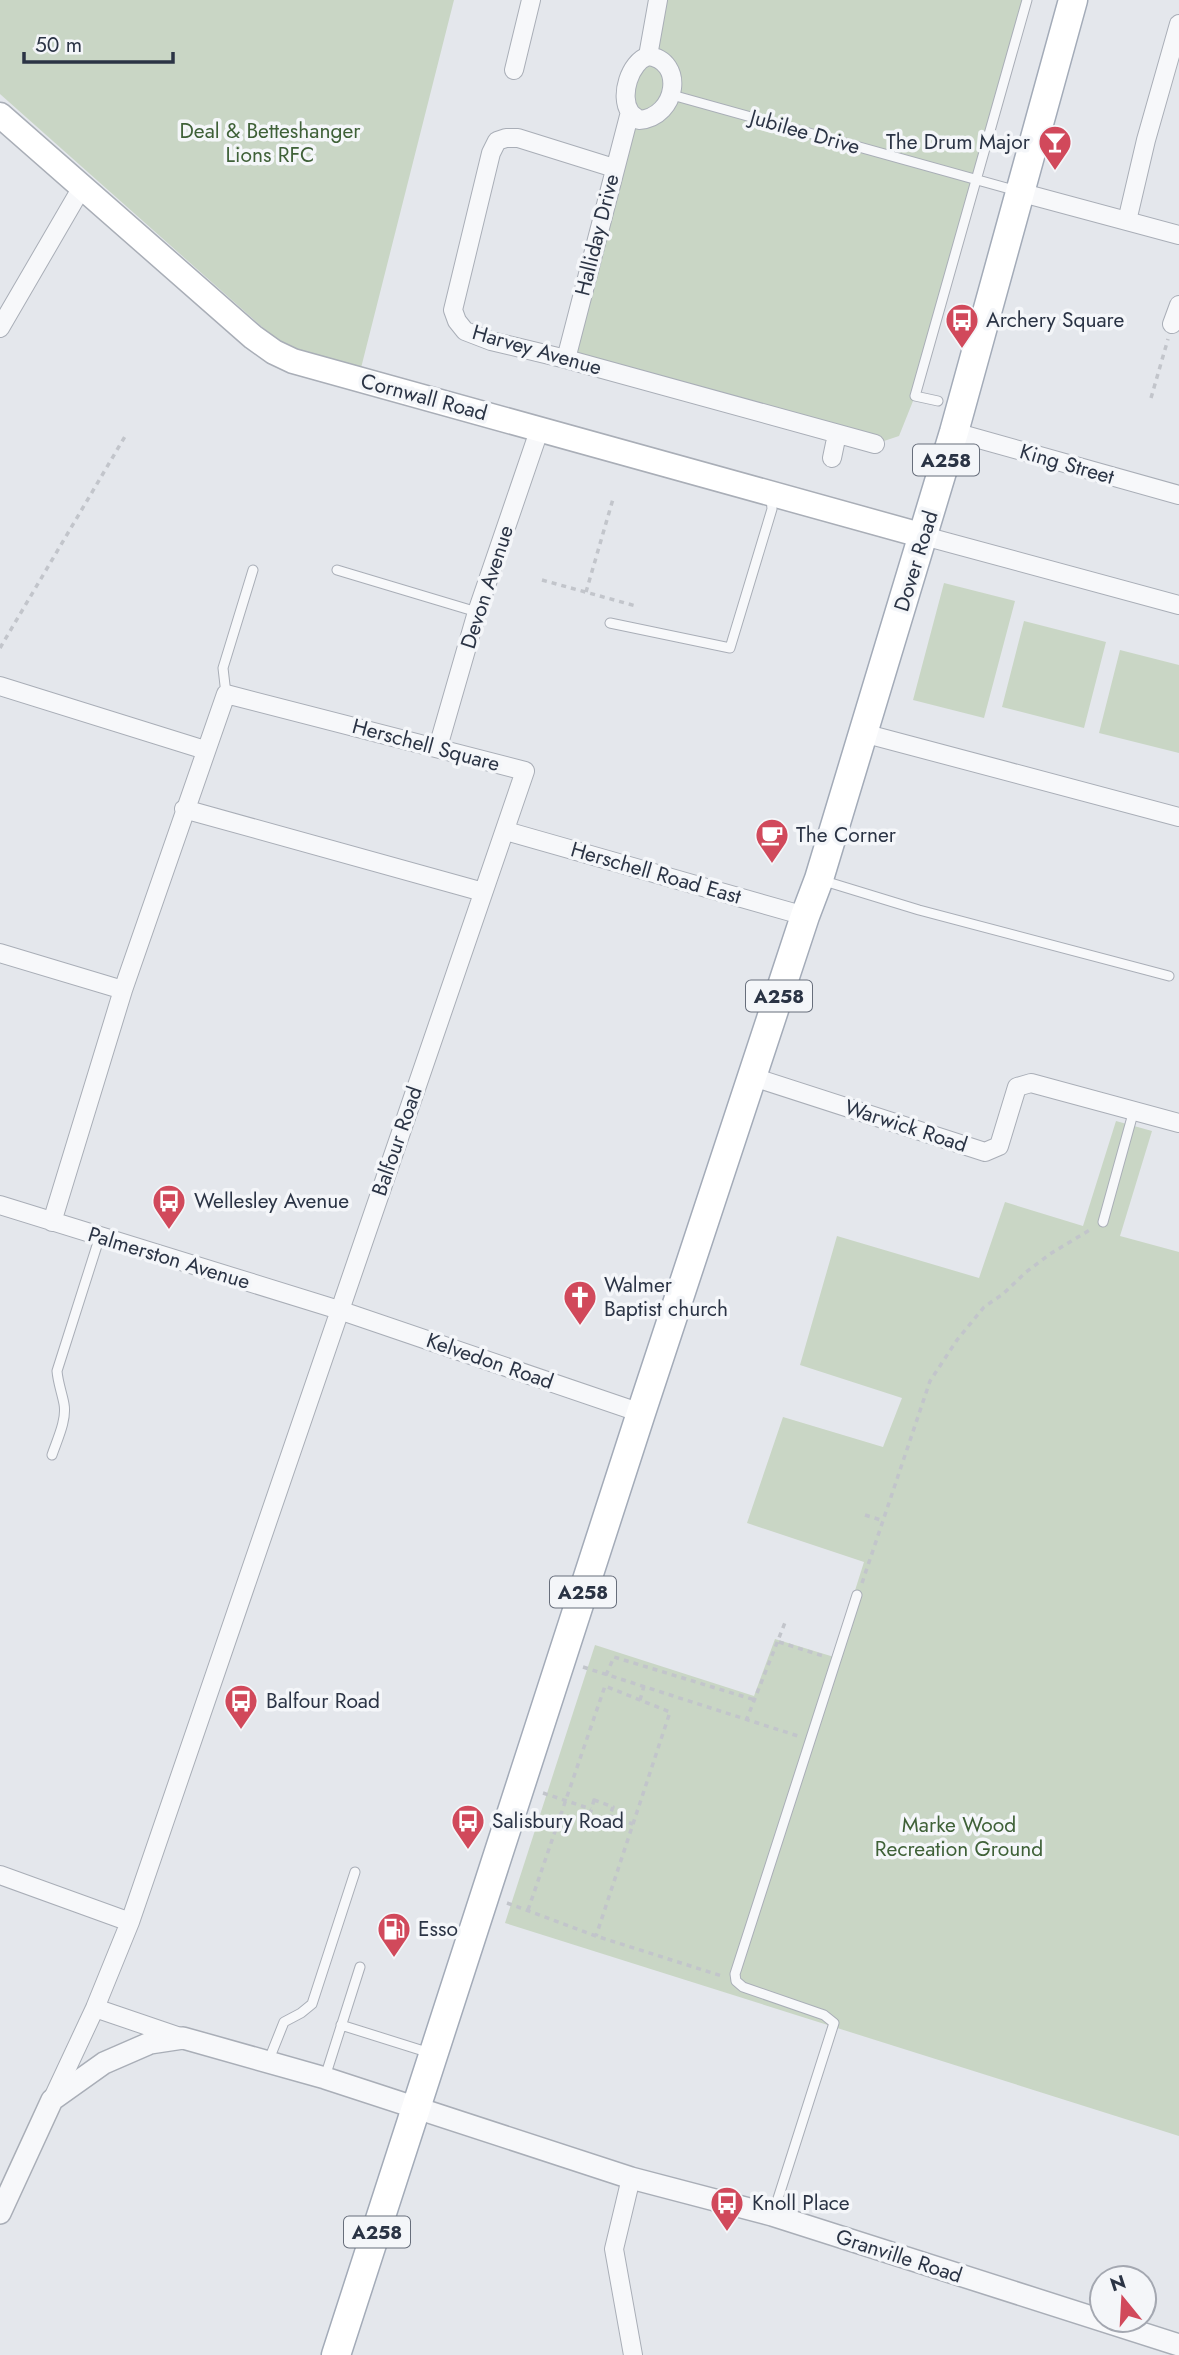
<svg xmlns="http://www.w3.org/2000/svg" width="1179" height="2355" font-family="Jost,sans-serif">
<style>
.green{fill:#c9d6c5}
.lines{fill:none;stroke-linecap:round;stroke-linejoin:round}
.service-casing{stroke:#a9aeb7;stroke-width:11}
.minor-casing{stroke:#a9aeb7;stroke-width:20}
.tertiary-casing{stroke:#a9aeb7;stroke-width:24}
.secondary-casing{stroke:#a9aeb7;stroke-width:27}
.primary-casing{stroke:#a3abb8;stroke-width:31}
.path{stroke:#c2c5cb;stroke-width:3.5;stroke-dasharray:5 5;stroke-linecap:butt}
.service{stroke:#f7f8fa;stroke-width:9}
.minor{stroke:#f7f8fa;stroke-width:18}
.tertiary{stroke:#f7f8fa;stroke-width:21}
.secondary{stroke:#fff;stroke-width:24}
.primary{stroke:#fff;stroke-width:28}
.labels{text-anchor:middle;dominant-baseline:central;stroke-width:7;stroke-linejoin:round;paint-order:stroke}
.shield{fill:#f4f6f9;stroke:#676e7b;stroke-width:2}
.shield-label{font-size:19px;font-weight:bold;fill:#2b3445}
.park-label{font-size:21px;fill:#3f6138;stroke:#f4f6f9}
.street-label{font-size:21px;fill:#2b3445;stroke:#f4f6f9}
.poi-label{font-size:21px;fill:#2b3445;stroke:#f4f6f9;text-anchor:start}
</style>
<rect width="100%" height="100%" fill="#e4e7ec"/>
<path class="green" d="M0,0H454L361,368L288,350L0,94Z
M658,0H1027L915,396L899,436L875,444L566,359L641,58Z
M944,583L1015,601L984,718L913,700Z
M1024,621L1106,642L1084,728L1002,707Z
M1120,650L1179,665V753L1099,733Z
M1116,1121L1152,1131L1120,1236L1179,1252V2136L505,1923L595,1645L754,1696L775,1639L834,1657L864,1562L747,1523L783,1417L883,1447L902,1398L800,1365L837,1236L979,1278L1005,1202L1083,1226Z"/>
<g class="lines">
<defs>
<path id="service" d="M672,95L1017,191
M938,401L915,396L1027,0
M337,570L477,612
M610,623L730,648L772,509L771,498
M226,694L223,668L253,570
M821,880L919,910L1169,976
M1103,1222L1134,1110
M52,1455C57,1440 67,1420 64,1404C62,1393 58,1383 57,1371L100,1236
M341,2025L430,2053
M268,2062L284,2022L301,2013L312,2004L355,1872
M325,2077L360,1967
M773,2214L834,2023L824,2015L743,1987L736,1981L735,1974L857,1595"/>
<path id="minor" d="M648,56C685,60 678,117 639,120C636,117 632,115 630,112C619,96 630,62 648,56L658,0
M514,70L531,0
M614,168L518,138H506L497,141L491,153L453,310L457,321L465,331L491,341L566,359L875,444
M1019,192L1179,235
M1127,221L1146,140L1179,24
M1172,324L1179,305
M0,328L82,187
M566,359L630,112
M954,432L1179,495
M832,458L837,434
M924,536L1179,605
M0,686L205,750
M863,733L1179,817
M438,747L477,612L540,428
M184,809L483,892
M506,831L805,916
M0,953L123,990
M753,1077L985,1152L999,1146L1017,1087L1031,1083L1179,1123
M0,1205L339,1310L641,1413
M0,1875L130,1922
M95,2008L183,2038
M52,2100L95,2008L130,1922L525,771L226,694L123,990L52,1222
M631,2178L614,2249L633,2355"/>
<path id="tertiary" d="M0,2213L52,2100L104,2063L150,2043L183,2038L325,2078L631,2178L772,2215L1179,2345"/>
<path id="secondary" d="M0,115L253,337L274,352L293,361L924,536"/>
<path id="primary" d="M336,2355L641,1413L805,916L819,879L954,432L1073,0"/>
</defs>
<use href="#service" class="service-casing"/>
<use href="#minor" class="minor-casing"/>
<use href="#tertiary" class="tertiary-casing"/>
<use href="#secondary" class="secondary-casing"/>
<use href="#primary" class="primary-casing"/>
<path class="path" d="M1151,398L1168,339
M542,580L636,606
M586,592L613,499
M0,648L127,433
M865,1515L884,1521
M862,1583L930,1381L957,1340L984,1307L1003,1294L1026,1272L1050,1254L1093,1228
M779,1642L823,1656
M583,1667L798,1736
M606,1675L614,1657L755,1700
M640,1700L644,1686
M746,1721L786,1620
M543,1793L591,1809
M594,1800L613,1807L607,1823L589,1818Z
M610,1816L633,1824
M507,1903L596,1936L722,1976
M528,1910L605,1686L670,1712L596,1936"/>
<use href="#service" class="service"/>
<use href="#minor" class="minor"/>
<use href="#tertiary" class="tertiary"/>
<use href="#secondary" class="secondary"/>
<use href="#primary" class="primary"/>
</g>
<defs>
<symbol id="bar-pin" viewBox="-11 -11 22 30"><path d="M0 17L-7.5 6A9.5 9.5 0 1 1 7.5 6Z" fill="#d1495b" stroke="#f4f6f9"/><path d="M-6-5H6L.8 .8V4.5H3.5V6h-7V4.5H-.8V.8Z" fill="#fff"/></symbol>
<symbol id="bus-pin" viewBox="-11 -11 22 30"><path d="M0 17L-7.5 6A9.5 9.5 0 1 1 7.5 6Z" fill="#d1495b" stroke="#f4f6f9"/><path d="M-5-6H5V4H4V6H2V4H-2V6H-4V4H-5ZM-3.5-4V0h7V-4ZM-3.5 1.2v1.5H-2V1.2ZM2 1.2v1.5H3.5V1.2Z" fill="#fff"/></symbol>
<symbol id="cafe-pin" viewBox="-11 -11 22 30"><path d="M0 17L-7.5 6A9.5 9.5 0 1 1 7.5 6Z" fill="#d1495b" stroke="#f4f6f9"/><path d="M-5.5-4.5H6V0H3Q3 3.5 0 3.5H-2.5Q-5.5 3.5-5.5 0ZM3-3.2v2h1.7v-2ZM-6 4.5H4V6H-6Z" fill="#fff"/></symbol>
<symbol id="church-pin" viewBox="-11 -11 22 30"><path d="M0 17L-7.5 6A9.5 9.5 0 1 1 7.5 6Z" fill="#d1495b" stroke="#f4f6f9"/><path d="M-1.2-6h2.4v3.5h3.3v2.4h-3.3V6h-2.4V-.1h-3.3v-2.4h3.3Z" fill="#fff"/></symbol>
<symbol id="fuel-pin" viewBox="-11 -11 22 30"><path d="M0 17L-7.5 6A9.5 9.5 0 1 1 7.5 6Z" fill="#d1495b" stroke="#f4f6f9"/><path d="M-5.5-6h7V0h2V4h1.3V-2.5L3-4.5l.8-.8L6-3V5H2.5V1h-1V6h-7ZM-4.2-4.7v3.2H.2V-4.7Z" fill="#fff"/></symbol>
</defs>
<g fill-rule="evenodd">
<use href="#bar-pin" x="1036" y="123" width="38" height="52"/>
<use href="#bus-pin" x="943" y="301" width="38" height="52"/>
<use href="#cafe-pin" x="753" y="816" width="38" height="52"/>
<use href="#bus-pin" x="150" y="1182" width="38" height="52"/>
<use href="#church-pin" x="561" y="1278" width="38" height="52"/>
<use href="#bus-pin" x="222" y="1682" width="38" height="52"/>
<use href="#bus-pin" x="449" y="1802" width="38" height="52"/>
<use href="#fuel-pin" x="375" y="1910" width="38" height="52"/>
<use href="#bus-pin" x="708" y="2184" width="38" height="52"/>
</g>
<g class="labels">
<g class="shield">
<rect x="913" y="444.5" width="66" height="31" rx="5"/>
<rect x="746" y="980.5" width="66" height="31" rx="5"/>
<rect x="550" y="1576.5" width="66" height="31" rx="5"/>
<rect x="344" y="2216.5" width="66" height="31" rx="5"/>
</g>
<g class="shield-label">
<text x="946" y="460">A258</text>
<text x="779" y="996">A258</text>
<text x="583" y="1592">A258</text>
<text x="377" y="2232">A258</text>
</g>
<g class="park-label">
<text x="270" y="131">Deal &amp; Betteshanger<tspan x="270" dy="24">Lions RFC</tspan></text>
<text x="959" y="1825">Marke Wood<tspan x="959" dy="24">Recreation Ground</tspan></text>
</g>
<g class="street-label">
<text transform="translate(805 132) rotate(16)">Jubilee Drive</text>
<text transform="translate(597 235) rotate(-76)">Halliday Drive</text>
<text transform="translate(537 350) rotate(16)">Harvey Avenue</text>
<text transform="translate(424 397) rotate(15)">Cornwall Road</text>
<text transform="translate(1067 464) rotate(16)">King Street</text>
<text transform="translate(916 561) rotate(-73)">Dover Road</text>
<text transform="translate(487 587) rotate(-72)">Devon Avenue</text>
<text transform="translate(426 745) rotate(15)">Herschell Square</text>
<text transform="translate(656 873) rotate(16)">Herschell Road East</text>
<text transform="translate(906 1126) rotate(18)">Warwick Road</text>
<text transform="translate(397 1141) rotate(-71)">Balfour Road</text>
<text transform="translate(169 1258) rotate(17)">Palmerston Avenue</text>
<text transform="translate(490 1361) rotate(19)">Kelvedon Road</text>
<text transform="translate(899 2256) rotate(18)">Granville Road</text>
</g>
<g class="poi-label">
<text x="1030" y="142" text-anchor="end">The Drum Major</text>
<text x="986" y="320">Archery Square</text>
<text x="796" y="835">The Corner</text>
<text x="194" y="1201">Wellesley Avenue</text>
<text x="604" y="1285">Walmer<tspan x="604" dy="24">Baptist church</tspan></text>
<text x="266" y="1701">Balfour Road</text>
<text x="492" y="1821">Salisbury Road</text>
<text x="418" y="1929">Esso</text>
<text x="752" y="2203">Knoll Place</text>
</g>
</g>
<g transform="translate(1123 2299) rotate(342)"><circle r="33" fill="#f4f6f9" stroke="#a4a8b1" stroke-width="2"/>
<path d="M0-5L12 26L0 18L-12 26Z" fill="#d1495b"/>
<text y="-10" font-size="19" font-weight="bold" text-anchor="middle" fill="#2b3445">N</text>
</g>
<path d="M24 52v10h149v-10" fill="none" stroke="#2b3445" stroke-width="3.5"/>
<text x="35" y="52" font-size="21" fill="#2b3445" stroke="#f4f6f9" stroke-width="5" paint-order="stroke">50 m</text>
</svg>
